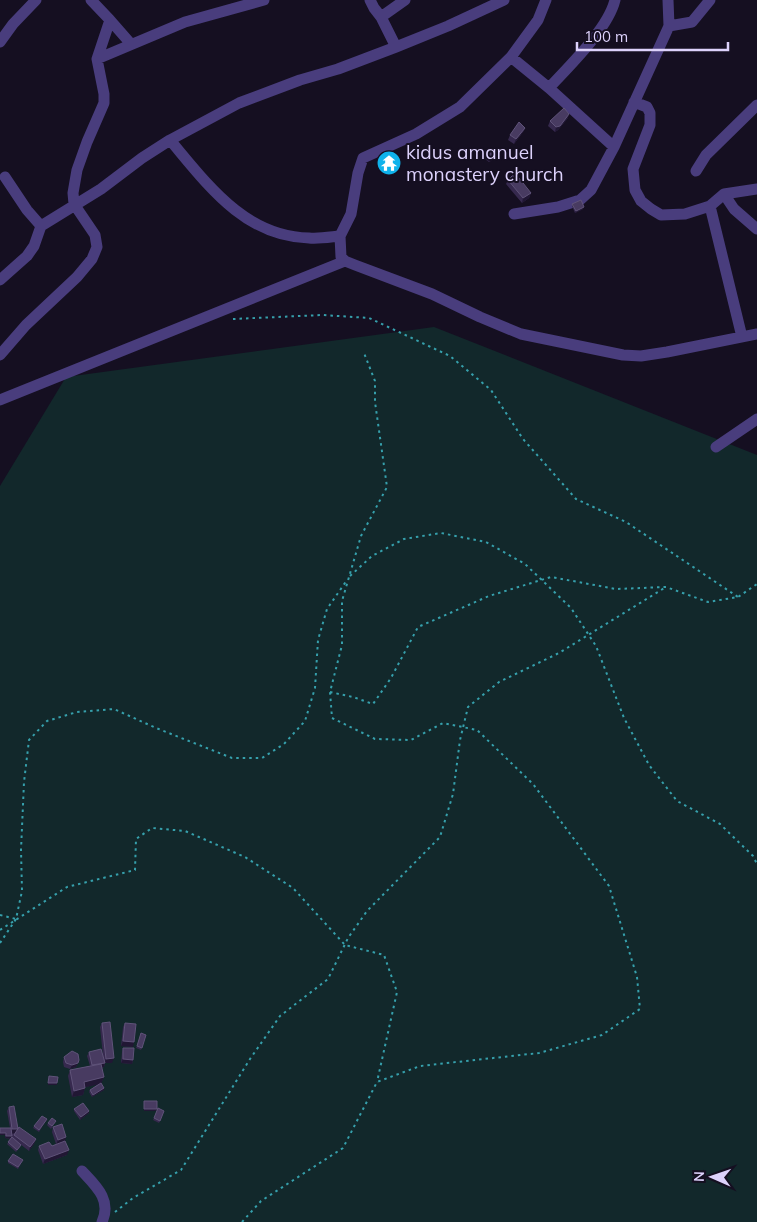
<svg xmlns="http://www.w3.org/2000/svg" width="757" height="1222" font-family="Mulish,sans-serif">
<style>
.green{fill:#12282b}
.lines{fill:none;stroke-linecap:round;stroke-linejoin:round}
.path{stroke:#36a0ac;stroke-width:2;stroke-dasharray:2.5 4;stroke-linecap:butt}
.minor{stroke:#493d7d;stroke-width:11}
.wall{fill:#36294e}
.shaded-wall{fill:#211734}
.building{fill:#483b61;stroke:#5f5379}
.labels{text-anchor:middle;dominant-baseline:central;stroke-width:4;stroke-linejoin:round;paint-order:stroke}
.poi-label{font-size:19px;fill:#ddd2fc;stroke:#150f21;text-anchor:start}
</style>
<rect width="100%" height="100%" fill="#150f21"/>
<path class="green" d="M434,327L757,455V1222H0V486L66,377Z"/>
<g class="lines">
<path class="path" d="M233,319L322,315L369,318L450,356L491,390L523,439L576,499L626,522L738,597
M350,576L372,556L404,539L441,533L486,542L525,564L571,608L596,646L624,718L649,765L677,801L720,824L753,856L757,864
M330,692L353,697L373,704L391,678L418,627L489,596L551,577L616,589L666,587L708,602L738,597L757,584
M0,915L16,919
M0,930L67,887L135,870L136,839L152,828L185,831L245,857L293,888L345,945L384,955L397,992L377,1082
M0,943L16,919L22,891L21,850L24,782L29,740L47,721L77,712L114,709L156,728L232,758H262L284,744L305,721L315,688L318,640L327,609L347,580
M115,1212L133,1198L181,1170L250,1059L280,1016L328,979L348,938L367,911L440,837L453,794L460,740L468,707L499,682L559,653L666,587
M242,1222L261,1201L343,1148L377,1082L420,1066L539,1053L602,1035L640,1009L637,977L609,886L533,784L477,730L443,723L411,740L375,739L332,718L330,692L342,645V601L361,536L387,487L375,402V381L364,353"/>
<path class="minor" d="M370,0L374,8L381,17
M546,0L538,20L511,57L460,107L416,134L363,158L358,173L351,214L340,236L341,257L345,261L355,265L432,294L480,317L521,334L623,355L641,356L667,352L757,334
M110,20L131,44
M669,26L692,22L710,0
M0,42L13,24L36,0
M396,47L381,17L405,0
M511,57L549,88L614,147
M97,59L185,22L264,0
M549,88C569,66 608,29 615,0
M634,102L647,107L650,113V125L633,169L635,190L641,201L651,209L661,215L685,214L710,206L724,194L757,189
M170,140C207,184 245,237 309,238C319,239 330,237 340,236
M696,171L706,155L757,105
M5,177L27,210L41,226
M724,194L734,209L757,229
M710,206L742,337
M514,214L558,207L580,200L591,190L614,147L669,26L668,0
M0,280L27,256L34,246L41,226L101,189L142,158L170,140L239,103L300,80L338,69L396,47L448,26L504,0
M0,355L26,325L77,277L92,259L97,247L95,235L74,204L73,193L77,170L87,142L104,103V94L97,59L110,20L91,0
M0,400L345,261
M716,447L757,419
M82,1171C96,1186 112,1200 102,1222"/>
</g>
<path class="wall" d="M568,118L558,130L555,132L548,126L550,121Z
M525,128L523,132L514,144L508,140L510,135Z
M500,153L499,156L489,162L485,159L486,157Z
M508,180L531,193L529,198L522,203L506,184Z
M572,204L583,209L575,213L572,206Z
M102,1023L112,1063H105L104,1067L102,1068L104,1077L101,1083L104,1088V1090L92,1097L89,1092L90,1090L98,1084L85,1087L83,1095L72,1097L68,1076L70,1070L90,1066L87,1056L89,1052L103,1056L100,1027Z
M125,1023L133,1047L121,1046L123,1027Z
M141,1033L146,1035L141,1050L136,1048Z
M123,1048L133,1060L132,1064L121,1063L122,1052Z
M64,1057L79,1060L76,1067L70,1069L64,1067L63,1062Z
M9,1107L18,1129L17,1131L36,1139L34,1144L29,1151L20,1144L21,1145L20,1147L16,1152L7,1144L11,1139L5,1138V1135H0L10,1128L7,1111Z
M158,1108L164,1111L159,1123L153,1120Z
M74,1109L89,1113L80,1120L74,1111Z
M47,1119L39,1132L33,1128L34,1126Z
M56,1121L51,1129L47,1125L48,1123Z
M53,1127L65,1141L67,1155L43,1164L38,1150L39,1146H52L56,1144L52,1132Z
M8,1161L22,1162L18,1169L8,1163Z"/>
<path class="shaded-wall" d="M569,114L568,118L558,130L555,132L556,127Z
M525,128L523,132L514,144L516,139Z
M500,153L499,156L489,162L490,160Z
M531,193L529,198L522,203L523,198Z
M584,207L583,209L575,213L576,211Z
M123,1041L134,1042L133,1047L121,1046Z
M114,1058L112,1063H105L104,1067L91,1071L93,1066L104,1063L106,1059Z
M123,1059L133,1060L132,1064L121,1063Z
M79,1060L76,1067L70,1069L72,1065Z
M104,1077L101,1084L81,1088L84,1082Z
M48,1083H57V1085H48Z
M85,1088L83,1095L72,1097L74,1091Z
M104,1088V1090L92,1097L93,1095Z
M144,1109H157L156,1111H144Z
M89,1111V1113L80,1120L81,1117Z
M12,1129H18L16,1133L11,1134Z
M0,1133H6L5,1135H0Z
M6,1136H12V1139L5,1138Z
M66,1137L65,1142L56,1145L58,1140Z
M36,1139L34,1144L29,1151L30,1147Z
M69,1150L67,1155L43,1164L45,1159Z"/>
<path class="building" d="M564,108L569,114L560,126L556,127L550,121Z
M519,122L525,128L516,139L510,135Z
M495,149L500,153L490,160L486,157Z
M515,173L531,193L523,198L508,180Z
M581,200L584,207L576,211L572,204Z
M110,1022L114,1058L106,1059L102,1023Z
M125,1023L136,1024L134,1042L123,1041Z
M141,1033L146,1035L142,1048L137,1046Z
M123,1048H134L133,1060L123,1059Z
M101,1049L105,1063L92,1065L89,1052Z
M72,1051L78,1054L79,1060L78,1063L72,1065L66,1063L64,1057Z
M101,1064L104,1077L84,1082L85,1088L74,1091L70,1070Z
M49,1076L58,1077L57,1083H48Z
M101,1083L104,1088L93,1095L90,1090Z
M144,1101H157V1109H144Z
M83,1103L89,1111L81,1117L74,1109Z
M14,1106L18,1129H12L9,1107Z
M158,1108L164,1111L160,1121L154,1118Z
M42,1116L47,1119L39,1130L34,1126Z
M52,1118L56,1121L52,1126L48,1123Z
M62,1124L66,1137L58,1140L53,1127Z
M19,1127L36,1139L30,1147L14,1135Z
M0,1128H11L12,1136H6V1133H0Z
M12,1137L21,1145L17,1150L8,1142Z
M65,1141L69,1150L45,1159L39,1146L49,1142L52,1146Z
M13,1154L23,1160L18,1167L8,1161Z"/>
<defs>
<symbol id="temple-disc" viewBox="-11 -11 22 22"><circle r="9.5" fill="#0fb2eb" stroke="#150f21"/><path d="M0-6L5-2H3V0L6.5 2.5H4V6H1.5V3h-3V6H-4V2.5H-6.5L-3 0V-2H-5Z" fill="#fff"/></symbol>
</defs>
<g fill-rule="evenodd">
<use href="#temple-disc" x="375" y="149" width="28" height="28"/>
</g>
<g class="labels">
<g class="poi-label">
<text x="406" y="152">kidus amanuel<tspan x="406" dy="22">monastery church</tspan></text>
</g>
</g>
<g transform="translate(712 1177) rotate(272)" stroke="#150f21" stroke-width="4" paint-order="stroke">
<path d="M0-4L9 19L0 12L-9 19Z" fill="#ddd2fc"/>
<text y="-8" font-size="14" font-weight="bold" text-anchor="middle" fill="#ddd2fc">N</text>
</g>
<path d="M577 42v8h151v-8" fill="none" stroke="#ddd2fc" stroke-width="2.5"/>
<text x="584" y="42" font-size="15" fill="#ddd2fc" stroke="#150f21" stroke-width="4" paint-order="stroke">100 m</text>
</svg>
